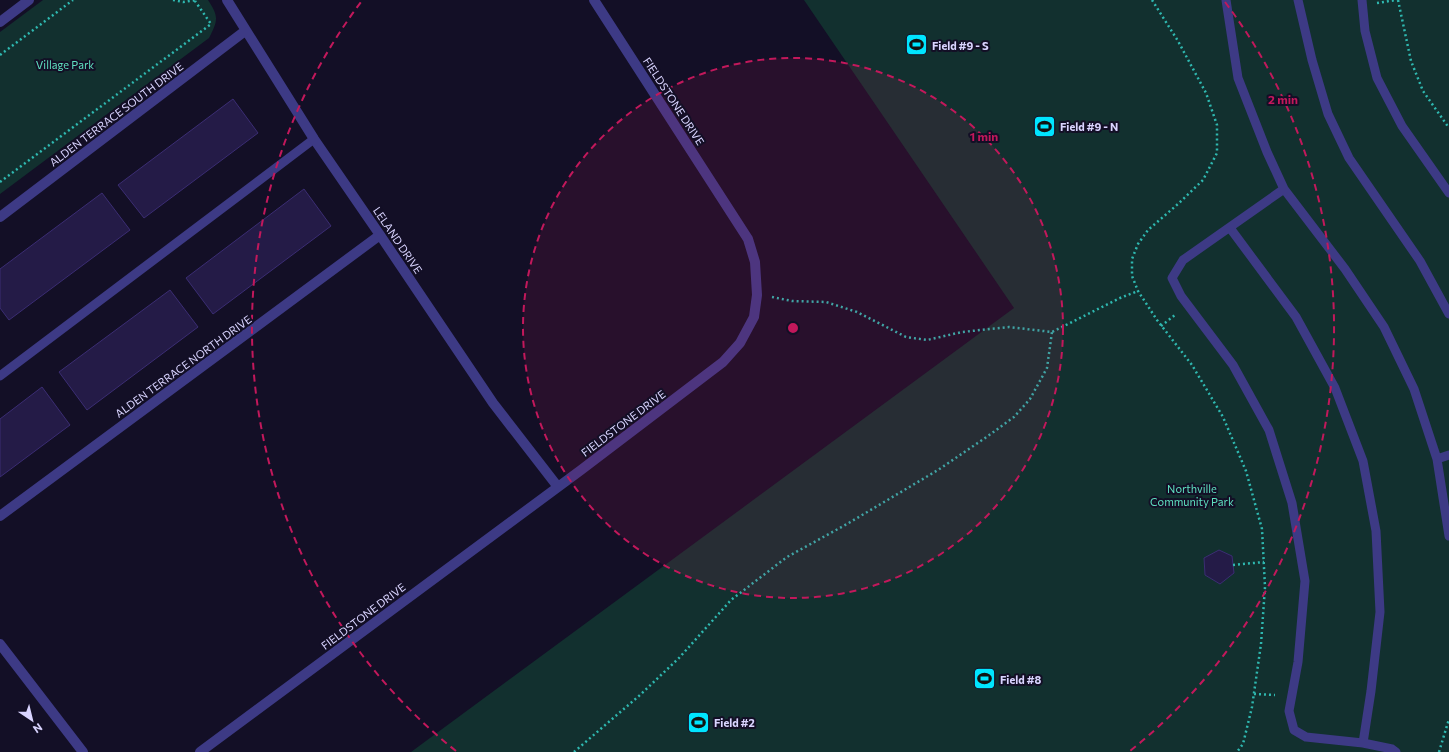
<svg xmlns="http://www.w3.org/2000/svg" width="1449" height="752" font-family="Commissioner,sans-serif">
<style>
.green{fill:#12302f}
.building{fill:#241b47;stroke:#3b2d73}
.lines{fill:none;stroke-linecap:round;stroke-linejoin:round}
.path{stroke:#2fb8b0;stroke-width:2.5;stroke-dasharray:2 3;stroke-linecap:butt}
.service{stroke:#3d3a85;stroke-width:9}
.minor{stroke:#3d3a85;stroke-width:10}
.ring{fill:none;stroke:#c2185b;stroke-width:2;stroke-dasharray:7 5}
.labels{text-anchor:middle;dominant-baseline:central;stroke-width:4;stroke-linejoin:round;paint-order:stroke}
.poi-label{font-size:11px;font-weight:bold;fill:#d9d4ff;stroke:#130f26;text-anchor:start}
.park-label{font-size:11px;fill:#5fe0c0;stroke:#130f26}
.street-label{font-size:11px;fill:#d9d4ff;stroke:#130f26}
.centre{fill:#c2185b;stroke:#130f26;stroke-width:2}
.ring-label{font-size:12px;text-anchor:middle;font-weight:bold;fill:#c2185b;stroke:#130f26;stroke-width:4;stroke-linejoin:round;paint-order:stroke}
</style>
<rect width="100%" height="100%" fill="#130f26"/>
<path class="green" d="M43,0H208C219,17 218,20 209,38L0,194V32Z
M804,0H1449V752H411L1014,308Z"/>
<path class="building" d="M233,99L258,133L144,218L118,185Z
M304,189L331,226L213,314L186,278Z
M102,193L130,230L9,320L0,308V269Z
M170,290L198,327L87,410L59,372Z
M42,387L70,425L0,477V419Z
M1219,550L1232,556L1234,573L1220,584L1205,575L1204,558Z"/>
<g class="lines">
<path class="path" d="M173,0L183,2L196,0
M1152,0L1178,41L1206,93L1217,125V153L1203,180L1178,204L1148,230L1138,244L1132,259V276L1138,291L1157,320L1192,365L1223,417L1246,471L1262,529L1265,587L1261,644L1252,707L1243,744L1237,752
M1398,0L1411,61L1423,91L1449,128
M1377,3L1396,0
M0,55L73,0
M0,182L211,24L195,1
M772,297L792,301L826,302L857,312L906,337L927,340L962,332L1009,327L1052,332L1120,298L1138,291
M1161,326L1175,315
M1233,565L1264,562
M1254,694L1275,695
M574,752L640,695L679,658L731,600L787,557L847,524L938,470L988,436L1014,417L1030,399L1047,368L1052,332
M1439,752L1449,719"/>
<path class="service" d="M1226,0L1238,78L1267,152L1284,189L1345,269L1384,327L1414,389L1437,459L1449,536
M1298,0L1312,60L1328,114L1349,158L1420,261L1449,314
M1362,0L1365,31L1377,78L1402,126L1449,193
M1284,189L1183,260L1172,278L1181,296L1233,365L1269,430L1292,503L1305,581L1298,662L1289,711L1294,730L1306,737L1363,743L1392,749L1396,752
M1230,228L1296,317L1335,388L1363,461L1376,531L1380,612L1371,691L1363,743
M0,376L314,139
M1437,459L1449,455"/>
<path class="minor" d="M227,0L314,139L380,235L493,403L558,487
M0,22L29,0
M0,217L245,31
M0,516L380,235
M0,644L83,752
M200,752L581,470L723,362L740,343L754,317L757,295L755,262L748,239L594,0"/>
</g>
<circle cx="793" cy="328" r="270" fill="#c2185b" fill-opacity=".12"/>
<g class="ring">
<circle cx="793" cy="328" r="270"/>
<path d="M456 751A541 541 0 0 1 361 2M1225 2A541 541 0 0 1 1130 751"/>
</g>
<defs>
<symbol id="stadium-square" viewBox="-11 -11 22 22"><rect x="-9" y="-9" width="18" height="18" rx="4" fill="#00e5ff" stroke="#130f26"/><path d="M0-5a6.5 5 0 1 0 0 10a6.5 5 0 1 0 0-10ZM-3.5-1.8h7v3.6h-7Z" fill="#111"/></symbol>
</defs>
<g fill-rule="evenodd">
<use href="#stadium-square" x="904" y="32" width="25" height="25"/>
<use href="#stadium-square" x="1032" y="114" width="25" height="25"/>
<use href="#stadium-square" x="972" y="666" width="25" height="25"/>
<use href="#stadium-square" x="686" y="710" width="25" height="25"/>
</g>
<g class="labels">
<g class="poi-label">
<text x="932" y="45">Field #9 - S</text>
<text x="1060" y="126">Field #9 - N</text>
<text x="1000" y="679">Field #8</text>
<text x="714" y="722">Field #2</text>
</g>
<g class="park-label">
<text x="65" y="64">Village Park</text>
<text x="1192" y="488">Northville<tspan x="1192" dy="13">Community Park</tspan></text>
</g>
<g class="street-label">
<text transform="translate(674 101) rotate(57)">FIELDSTONE DRIVE</text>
<text transform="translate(116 114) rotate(-37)">ALDEN TERRACE SOUTH DRIVE</text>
<text transform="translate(398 240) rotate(56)">LELAND DRIVE</text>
<text transform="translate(183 366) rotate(-36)">ALDEN TERRACE NORTH DRIVE</text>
<text transform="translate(623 423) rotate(-37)">FIELDSTONE DRIVE</text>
<text transform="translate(363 616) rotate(-37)">FIELDSTONE DRIVE</text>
</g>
</g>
<circle cx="793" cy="328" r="6" class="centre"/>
<g class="ring-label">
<text x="1283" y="104">2 min</text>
<text x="984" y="141">1 min</text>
</g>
<g transform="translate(32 720) rotate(145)" stroke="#130f26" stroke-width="3" paint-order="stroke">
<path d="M0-3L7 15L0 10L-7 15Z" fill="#d9d4ff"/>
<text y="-6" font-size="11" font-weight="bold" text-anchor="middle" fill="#d9d4ff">N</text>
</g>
</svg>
